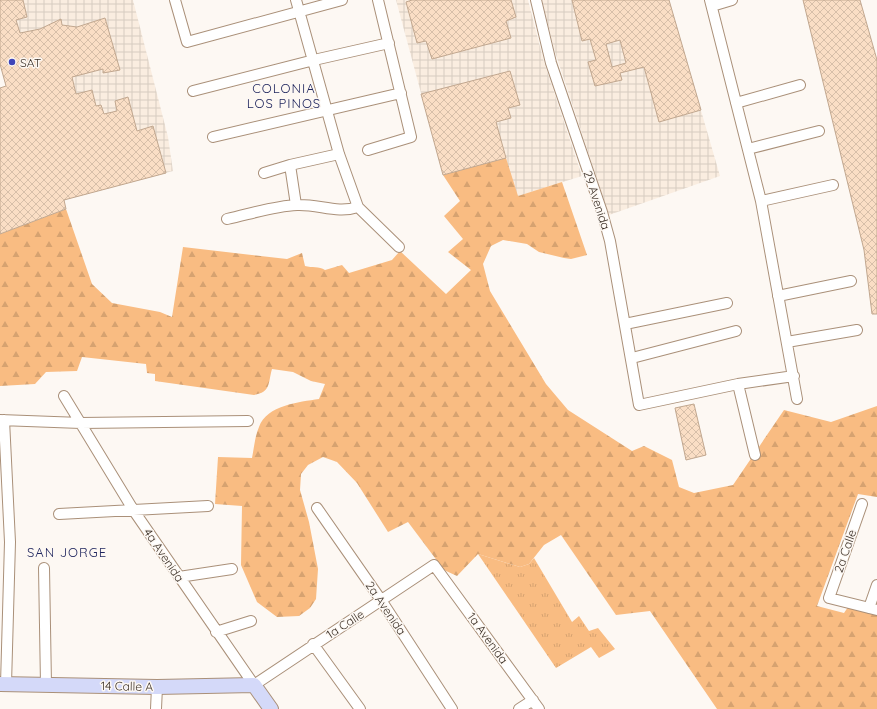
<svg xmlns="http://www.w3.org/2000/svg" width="877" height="709" font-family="Quicksand,sans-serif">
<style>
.industrial{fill:url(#industrial-grid)}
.grass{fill:url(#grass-tufts)}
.forest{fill:url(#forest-firs)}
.building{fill:url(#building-cross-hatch);stroke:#c1a78f;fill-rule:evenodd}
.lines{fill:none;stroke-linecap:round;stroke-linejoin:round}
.street-casing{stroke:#aa9079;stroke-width:12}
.secondary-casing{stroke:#aa9079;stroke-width:16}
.street{stroke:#fff;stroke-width:10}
.secondary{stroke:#d4d9f9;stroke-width:14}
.poi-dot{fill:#3f45b9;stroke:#fdf8f3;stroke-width:1.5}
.labels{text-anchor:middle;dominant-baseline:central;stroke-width:3;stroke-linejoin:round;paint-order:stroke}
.poi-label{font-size:12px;fill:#3b3027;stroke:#fdf8f3;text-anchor:start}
.street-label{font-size:12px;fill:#3b3027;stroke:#fdf8f3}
.neighbourhood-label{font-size:13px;letter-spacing:1px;fill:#21275f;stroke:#fdf8f3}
</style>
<defs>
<pattern id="industrial-grid" width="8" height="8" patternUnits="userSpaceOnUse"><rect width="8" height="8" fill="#faede0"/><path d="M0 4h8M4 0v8" fill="none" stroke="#d7ccc0"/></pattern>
<pattern id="grass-tufts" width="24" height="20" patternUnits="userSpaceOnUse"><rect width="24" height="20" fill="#f9bc82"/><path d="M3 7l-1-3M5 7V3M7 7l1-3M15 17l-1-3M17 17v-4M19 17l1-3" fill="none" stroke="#d6a270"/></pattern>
<pattern id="forest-firs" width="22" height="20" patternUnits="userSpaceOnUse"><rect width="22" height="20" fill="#f9bc82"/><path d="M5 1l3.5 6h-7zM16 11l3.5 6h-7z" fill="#d6a270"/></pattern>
<pattern id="building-cross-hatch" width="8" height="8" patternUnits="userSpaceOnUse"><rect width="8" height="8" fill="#fadec5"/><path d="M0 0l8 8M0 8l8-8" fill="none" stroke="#d7bfa9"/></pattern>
</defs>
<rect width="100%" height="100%" fill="#fdf8f3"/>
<path class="industrial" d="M11,0H133L168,137L173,171L64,200Z
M396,0H528L544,62L582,176L518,196L443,175Z
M542,0H669L720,176L609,215L555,52Z"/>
<path class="grass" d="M478,554L520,567L529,564L534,558L572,622L579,616L589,631L598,628L615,649L599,658L591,647L556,668Z"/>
<path class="forest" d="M506,158L518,196L562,182L587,255L571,259L564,258L539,252L527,244L503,240L491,246L483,264L490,291L546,384L568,410L632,451L644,446L672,460L679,487L694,493L733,485L784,410L831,422L877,406V497L858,494L817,606L844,613L848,607L877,615V709H717L650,611L616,615L561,535L544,545L529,564L520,567L478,554L457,576L444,570L408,522L388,532L357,483L337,462L323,457L308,465L301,474L300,490L309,522L318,569L316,599L310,608L299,616L277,617L257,602L241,565L242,506L215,504L218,457L252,458C254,448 255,436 259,427C267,405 299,402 319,399L325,384L311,381L293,372L272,369C268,383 271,392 254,395L162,382L155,381V374L147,373L146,364L82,357L77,371L46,372L35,384L0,386V234L66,209L92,284L112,303L160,312L172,317L183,247L287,259L302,253L305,266C312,268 319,266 325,270L342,265L349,273L392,260L400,251L446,294L471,270L448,252L463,239L444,216L460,201L443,175Z"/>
<path class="building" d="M0,0H23L27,17L16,20L20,33L40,29L61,19L62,25L77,27L105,18L120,70L103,73V69L72,77L76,94L92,90L96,106L101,105L104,114L117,111L115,101L128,97L137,131L153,126L166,173L64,200L66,209L0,234V88L6,86L0,64Z
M412,0H511L516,17L506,21L511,38L432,59L426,41L417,43L406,2Z
M572,0H669L701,110L659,122L644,67L620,73L622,80L595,86L588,62L596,60L590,39L582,41ZM620,40L626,63L612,67L606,44Z
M803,0H860L877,60V314H872L864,250Z
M510,71L520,105L508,108L511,118L496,122L506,158L443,175L421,94Z
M694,404L706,455L686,460L675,408Z"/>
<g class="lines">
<defs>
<path id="street" d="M175,0L187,42L342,0
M296,0L339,154L358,207L399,247
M536,0L551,63L602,212L610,241L639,405L738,384L794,376
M710,0L761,201L797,399
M712,6L732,0
M193,91L314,60L389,43
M736,103L800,85
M213,137L401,93
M748,149L819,131
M368,150L411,137L378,0
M290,165L296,205
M264,173L290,165L339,154
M761,201L833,185
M227,219C250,214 274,206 297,205C319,204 337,214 358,207
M778,296L851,281
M625,324L727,303
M787,342L857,330
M632,358L736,331
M738,384L755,455
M64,396L134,511L254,685L434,565L539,709
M0,420L81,423L248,421
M4,420L10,542L6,684
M862,504L829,598L877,610
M317,508L381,600L452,709
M59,514L208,506
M44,568L46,685
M179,577L232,569
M869,608L877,585
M216,632L251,621
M313,644L360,709
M156,709L157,687
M519,709L533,700"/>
<path id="secondary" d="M0,684L157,687L254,685L271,709"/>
</defs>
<use href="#street" class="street-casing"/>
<use href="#secondary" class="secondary-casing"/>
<use href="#street" class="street"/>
<use href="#secondary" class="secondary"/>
</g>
<circle class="poi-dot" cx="12" cy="62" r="4"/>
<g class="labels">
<g class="poi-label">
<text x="20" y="62">SAT</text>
</g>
<g class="street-label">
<text transform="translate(597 200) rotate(72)">29 Avenida</text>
<text transform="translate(845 551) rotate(-71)">2a Calle</text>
<text transform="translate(164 555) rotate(56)">4a Avenida</text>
<text transform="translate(386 608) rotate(56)">2a Avenida</text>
<text transform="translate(345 624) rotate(-33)">1a Calle</text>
<text transform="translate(488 638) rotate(54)">1a Avenida</text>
<text transform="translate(127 686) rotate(1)">14 Calle A</text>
</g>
<g class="neighbourhood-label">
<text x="284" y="88">COLONIA<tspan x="284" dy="15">LOS PINOS</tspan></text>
<text x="67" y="552">SAN JORGE</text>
</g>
</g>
</svg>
